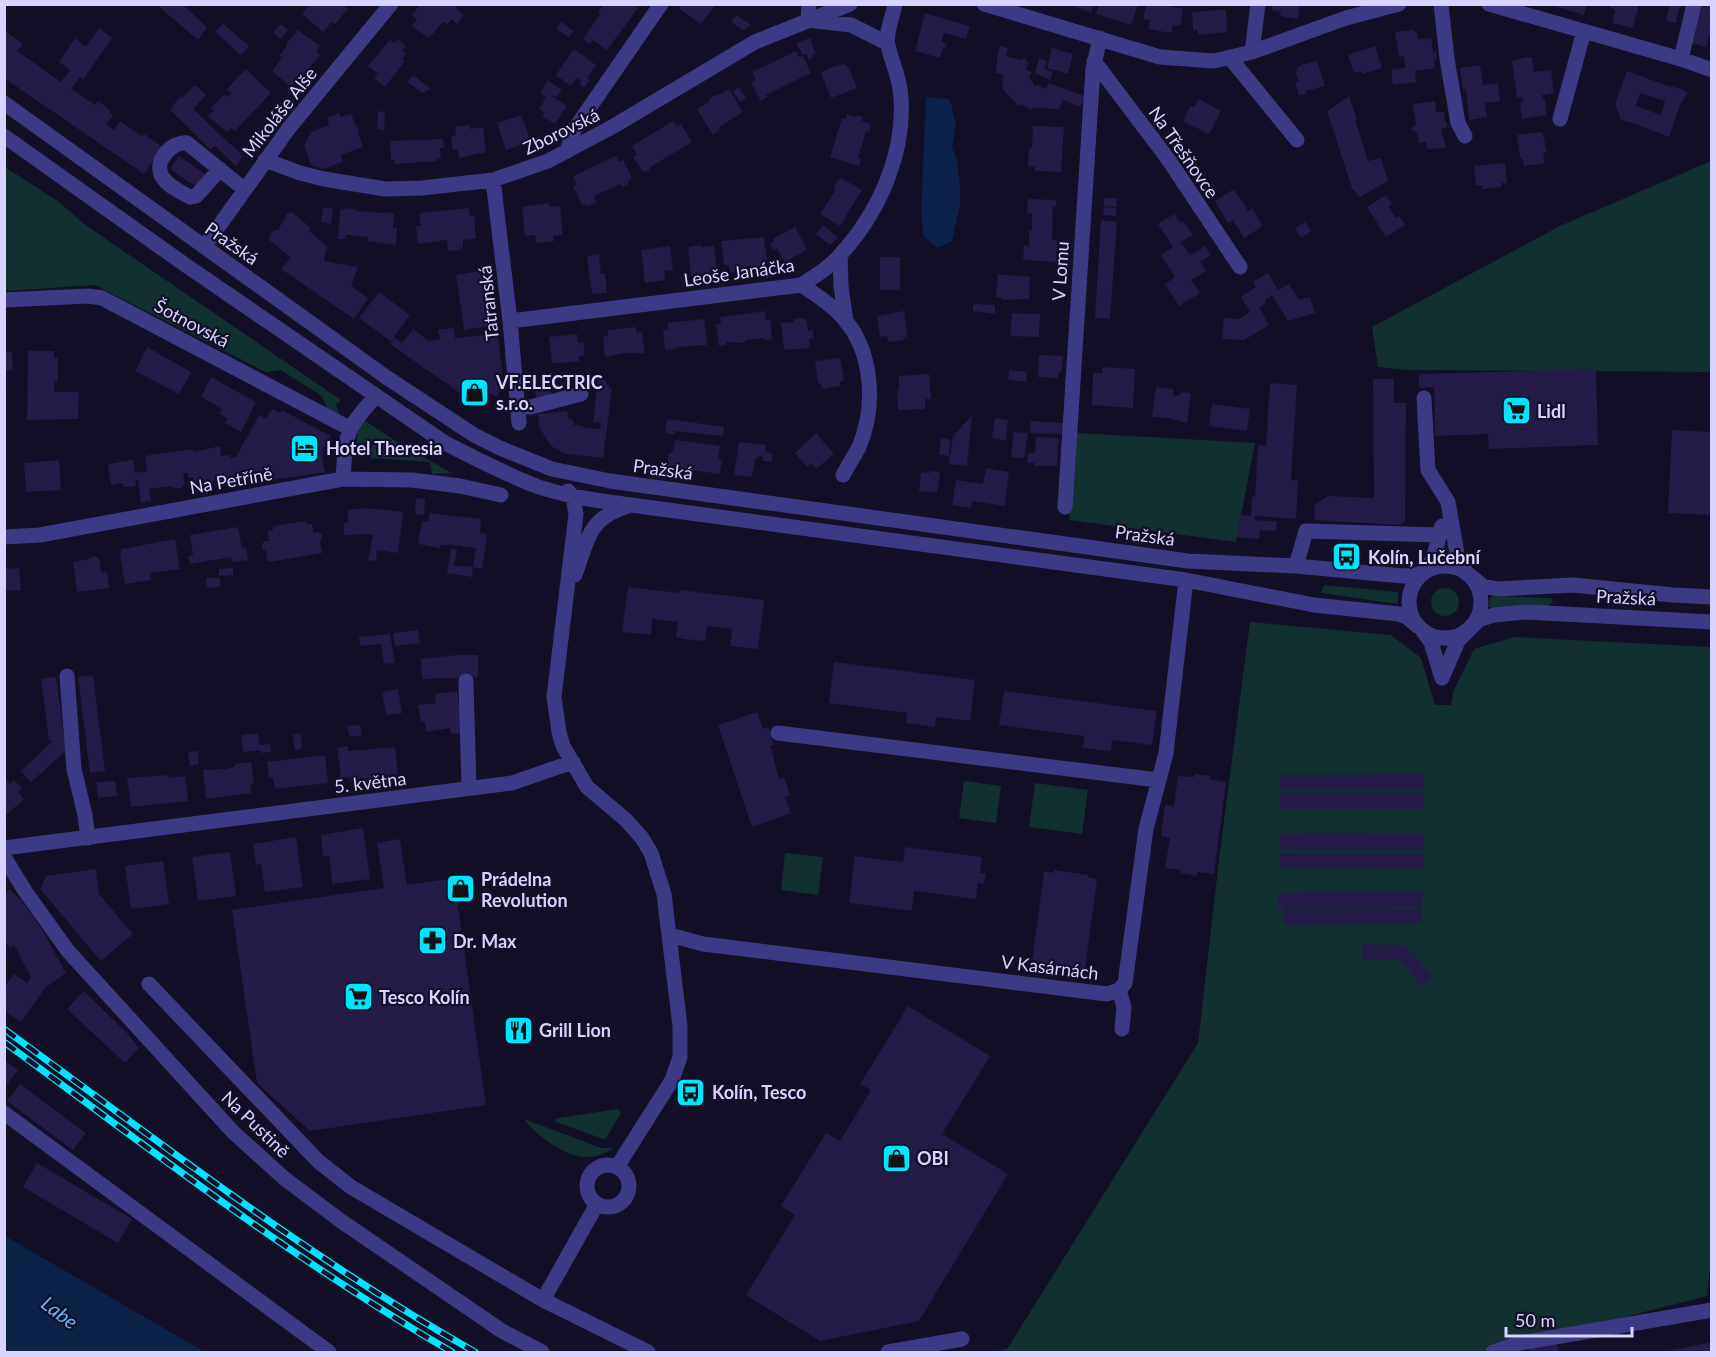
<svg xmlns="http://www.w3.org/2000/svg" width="1716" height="1357" font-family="Lato,sans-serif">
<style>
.green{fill:#12302f}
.water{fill:#0c2248}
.building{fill:#241b47;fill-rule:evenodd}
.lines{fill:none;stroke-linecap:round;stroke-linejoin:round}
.minor{stroke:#3d3a85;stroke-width:15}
.rail-casing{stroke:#00e5ff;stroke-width:7}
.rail{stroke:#130f26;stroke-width:4.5;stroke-dasharray:14;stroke-linecap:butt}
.labels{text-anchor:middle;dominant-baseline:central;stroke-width:4.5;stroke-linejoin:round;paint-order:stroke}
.street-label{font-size:18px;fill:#d9d4ff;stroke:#130f26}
.poi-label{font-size:18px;font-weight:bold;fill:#d9d4ff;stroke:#130f26;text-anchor:start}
.water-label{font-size:20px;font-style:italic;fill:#62b6ff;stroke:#130f26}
</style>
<rect width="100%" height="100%" fill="#130f26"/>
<path class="green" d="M1711,161V372L1407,370L1378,367L1372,327L1560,226Z
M5,167L59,202L84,224L341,400L336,405L340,415L327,408L322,396L280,370L266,372L95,285L5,291Z
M364,420L400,444L452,473L432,474L430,462L370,458L371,446L356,445L358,429Z
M1077,433L1255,443L1236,542L1069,520Z
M1324,585L1398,592V604L1321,593Z
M1431 602a14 14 0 1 1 28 0a14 14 0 1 1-28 0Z
M1492,596L1551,598L1553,602L1548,606L1495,609L1489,607L1490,599Z
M1250,622L1391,635L1421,658L1435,705H1451L1453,692L1474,649L1514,637L1711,647L1712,1249L1707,1296L1488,1352H989L1007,1349L1198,1043L1220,851Z
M964,781L1001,786L996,823L959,818Z
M1035,783L1088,790L1082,834L1029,827Z
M785,853L823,857L818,895L781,890Z
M618,1109L621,1113L606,1138L603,1139L554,1121L558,1118Z
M524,1119L601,1148H614C606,1153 597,1157 587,1157C569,1159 533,1134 524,1119Z"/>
<path class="water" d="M926,97L950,99L956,125L952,147L957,160L960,188V205L952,241L938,248L924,237L921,214Z
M4,1236H5L205,1352H5Z"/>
<path class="building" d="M159,4H182L207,27L198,40L158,6Z
M310,4H342L348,9L335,24L332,22L323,32L302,14Z
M420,4H455L458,11L464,15L457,24L451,19L447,25L443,22L429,38L412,26L417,19L412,16Z
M604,4H634L638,8L607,50L593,40L590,44L583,39L600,14L598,12Z
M682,4H711L714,7L701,24L679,9Z
M1070,4H1094L1091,13Z
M1146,4H1159L1183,9L1180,26L1173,25L1171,33L1148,29L1150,20L1143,19Z
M1273,4H1299L1298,19L1280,16L1281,12L1272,10Z
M1548,4H1587L1584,15Z
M1611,4H1639L1633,28L1612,23L1615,10L1610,8Z
M1670,4H1680L1676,23L1666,21Z
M1701,4H1712V27L1706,47L1691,43Z
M1099,5H1138L1131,25L1096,14Z
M1217,10H1226L1227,32L1198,35L1197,30H1193L1192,12Z
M925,13L970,26L966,39L944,33L941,42L947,44L945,48H943L940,58L915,51Z
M736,15L751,25L743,30L731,22Z
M561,22L574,31L569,37L556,29Z
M223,24L249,46L241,55L215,32Z
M281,24L288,30L280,39L273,33Z
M99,28L112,38L83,80L80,77L71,89L95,105L98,101L110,110L109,112L113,115L106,124L114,130L120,121L142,136L144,134L162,147L144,174L4,78L6,32L23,44L17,51L61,82L70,70L59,62L75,38L86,47Z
M298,30L320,46L316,51L320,55L292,88L272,71L282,58L279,56L287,46L286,44Z
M1413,30L1417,33L1418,39L1431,38L1433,51L1437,53V57L1434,61L1435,68L1415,71L1416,82L1393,85L1391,70L1405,68L1404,56L1399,57L1395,32Z
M810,38L816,54L812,55L813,58L809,60L807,54L803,55L796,43Z
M397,39L406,46L402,50L406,54L402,59L405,61L385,87L374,78L378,74L368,66L390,40L394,43Z
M1000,46L1008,48L1006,56L1020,60L1025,57L1028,63L1026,70L1032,72L1029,77L1035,86L1037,85L1046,89L1048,83L1085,96L1080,107L1063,100L1059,109L1033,108L1032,110L1020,104L1018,106L1002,88L1003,75L996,73L997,57Z
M1375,46L1382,68L1362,74V71L1354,73L1348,55Z
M1052,48L1073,54L1068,74L1047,68Z
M574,49L596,65L587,78L590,80L584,88L579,84L581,81L576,78L571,86L556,75Z
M796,51L799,57L803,56L811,73L766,95L767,97L761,101L751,82L756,80L752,72Z
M1528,57L1532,58L1534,72L1551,70L1554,93L1542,95L1543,99H1545L1547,115L1522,119L1520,102H1523L1522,97L1517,98L1512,61Z
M1039,58L1047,61L1044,69L1053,72L1050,80L1035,73Z
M1317,61L1325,86L1306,91L1307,94L1299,96L1295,82L1299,81L1296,75L1297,68L1301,65Z
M844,64L849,68L857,88L831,98L821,73L829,68Z
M1480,65L1483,85L1498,83L1500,101L1485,103L1487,117L1469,120L1466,89H1463L1460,68Z
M246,69L271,93L235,131L231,128L227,132L208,116L214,110L211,108L224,94L227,97L232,93L227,89Z
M1627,71L1665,85L1682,89L1688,93L1680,105L1669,137L1630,122V123L1621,120L1615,104ZM1640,93L1665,101L1661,115L1636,106Z
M413,75L431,89L422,93L407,82Z
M548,80L562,90L556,97L549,94L567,106L555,124L542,116L544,112L539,109L546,98L540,93Z
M195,85L206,95L193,109L243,156L236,166L215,146L211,150L170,110L180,96L182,98Z
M739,87L746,98L740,102L733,91Z
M729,89L743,112L719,127L720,130L713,135L697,109L707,103L713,96L719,95Z
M1349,96L1357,119H1355L1368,161L1381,158L1388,181L1360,197L1352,188L1327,111Z
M1199,99L1221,111L1209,134L1183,121L1190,106L1194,107Z
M1435,101L1436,112H1444L1445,121L1448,124L1446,128L1441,129L1446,148L1427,149L1426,142L1419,143L1417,133L1411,129L1416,124L1413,104Z
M378,111L385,112L384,130L377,129Z
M339,113L341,117L351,114L355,124L359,129L358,132L363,147L341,155L343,162L323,169L311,165L304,146L311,132L329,125L327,118Z
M847,114L856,117L857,115L863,117L862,121L871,124L869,132L866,131L858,158L861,159L859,166L830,157L842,118L845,119Z
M521,115L531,141L506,150L497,123Z
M673,121L677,127L681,124L692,142L649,168V171L643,172L633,157L637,155L632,146Z
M469,125L470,129L483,127L486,152L459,158L458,149L453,150L451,136L456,135L455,127Z
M1033,126L1064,127L1061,172L1035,171V166H1028L1029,148H1032Z
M1542,132L1547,151L1543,154L1545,163L1524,166L1522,157H1520L1517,135Z
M443,139L444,148H440L441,158H437V161L395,164V160H391L390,141Z
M179,156L217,182L208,195L170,169Z
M616,156L619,162L623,160L632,178L628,180V185L623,187L620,184L594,196L597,202L586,207L585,204L582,205L573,186L577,185L573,176Z
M1505,163L1507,183H1501V187L1482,189V185L1476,186L1474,166Z
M841,178L862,190L840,226L820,214L836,189L834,186Z
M1234,189L1248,211L1252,208L1263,226L1244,238L1233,220L1228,223L1215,201Z
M1386,195L1392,204L1388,206L1396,218L1399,216L1405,225L1386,237L1367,207Z
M1104,198H1117L1116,207L1104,206Z
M1028,199L1056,200V206H1053L1052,240H1057L1056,262L1023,260L1024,245L1029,246V230H1032V213H1027Z
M549,203L550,207L560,206L563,235L553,236L554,241L536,243L535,235L525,236L522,207Z
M323,207L333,209L331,224L321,222Z
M1104,207L1116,208V216L1103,215Z
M350,208L358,211L380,213L387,212L394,214L393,228H397L396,245L368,241V237L346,235L345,239H338L340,210Z
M469,208L470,216L474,215L476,239L463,240V247H460L461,250L448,251L447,240L418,244L416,226H421L419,213Z
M292,212L311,228L309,231L327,246L324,261L358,267L351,286L368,298L354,319L281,269L291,258L269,240L270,234L274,230H278L287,214Z
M1174,214L1181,223L1183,221L1193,235L1181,242L1190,255L1205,246L1211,255L1200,262L1206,271L1191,280L1200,293L1179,306L1165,284L1175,277L1161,255L1173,247L1158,224Z
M1101,220L1117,222L1110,319L1095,318Z
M1305,222L1311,231L1301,238L1295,228Z
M823,225L838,238L830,245L816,234Z
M795,227L807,250L785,262L777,248L773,250L770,244L774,242L773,239Z
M764,237L767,261H762V268L755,271L752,266L746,267L739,268L738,273L730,272L729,265H724L721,241Z
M701,245V247L714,246L717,274L691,277L688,247Z
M670,246L673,270L664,271L665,280L645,283L641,250Z
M599,254L601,274L605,273L607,293L592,294L587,256Z
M880,257H900V290H880Z
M480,271L489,326L464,330L456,275Z
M1268,273L1278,290L1289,284L1299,300L1310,297L1315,313L1288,321L1272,295L1265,300L1266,303L1259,308L1269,325L1244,340L1222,339L1224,318L1239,319L1250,312L1241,297L1256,287L1253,282Z
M998,274L1030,277L1029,299L1002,300V298L996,297Z
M379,292L410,315L394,337L402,343L413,329L429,341L440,339L438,330L454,328L455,338L498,334L503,383L497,397L490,393L480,407L390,344L392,342L359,318Z
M973,304L995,305V314L973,311Z
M765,311L766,320H770L772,339L764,340V338L745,340V343L726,342L727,345L719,346L716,324H721L720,317Z
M904,311L907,337H903L904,340L888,342L887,336L880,337L877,316Z
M1012,313L1040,314L1039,337L1010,336Z
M803,318L807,321L808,331L813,330V338L809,339L810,348L784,350L781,323L794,322L793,319Z
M704,319L707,345L676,347V349L665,350L663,330H668V323Z
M636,327L637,333L642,332L645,353H625L605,357L603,337L608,336V330Z
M577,334L578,343L583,342L585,355L579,356V362L552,363L549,337Z
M147,347L191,372L179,394L135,371Z
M28,351H54V358H58V381H54V392H79L78,419L27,420Z
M4,352H12L13,370L4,371Z
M1039,355L1063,356L1062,372H1059L1058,378L1038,377Z
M840,358L844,381H840V386L822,389L821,383H818L815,361Z
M1102,367L1135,369L1133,408L1092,405L1093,373H1102Z
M1596,369L1598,445L1489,449L1488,434L1435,436L1434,387L1419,388V374Z
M1009,370L1027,372L1026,382L1008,380Z
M929,374L931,399H925V409L898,410L897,390H899V376Z
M211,377L256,402L241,432L225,423L228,419L219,414L222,409L201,397Z
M598,379H604L612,390L603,458L566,454L551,446L539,427L538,414L567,411L569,419L573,420L574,425L583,426V428L600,429L601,423L593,422Z
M1373,379H1394V403H1406L1405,522L1399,525L1314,520L1315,505L1328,496L1374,498Z
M548,382L552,395L536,400L535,388Z
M1270,383L1297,385L1291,480L1298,481L1296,519L1255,516V520L1277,522L1276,531L1260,530L1259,539L1237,537L1241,515L1251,516L1252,497H1255L1258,445L1266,446Z
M1156,387L1173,389V395L1178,396L1182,392L1191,393L1187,423L1168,418L1152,417Z
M1212,404L1250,409L1247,431L1209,426Z
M272,409L280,413L282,410L331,436L323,448L322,458L325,472L252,483H243L242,479L233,481V478L214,480L212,485L203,486L199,482L194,483L193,477L188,478V473H183L185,484L181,488L175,489L171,486L149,489L151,501L141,503L138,480H135L136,486L123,487V483L111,485L108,464L133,460L135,473L147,471L145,456L185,450H194V452L220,446L221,456L230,455L231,458L236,457L259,415L266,419Z
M972,415L967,466L949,464L953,436Z
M995,418L1008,420L1006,441L992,438Z
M667,419L724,427L723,436L675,431V435L665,433Z
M1031,421L1064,423L1063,434L1030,433Z
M1672,430L1712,432V515L1668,513Z
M1014,432L1028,433L1024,458L1011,457Z
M816,433L834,454L816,469L812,464L807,467L795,453Z
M1036,437L1058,438L1057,466H1034L1035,463H1027L1028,453H1035Z
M941,438L950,440L949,456L939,454Z
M675,440L720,446L718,459L722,460L720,474L667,467L669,453H672Z
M739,442L766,445L765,452L773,453L772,461H763V457L760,456L755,459L752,477L734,475Z
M59,460L61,490L26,492L24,463Z
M986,468L1009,472L1005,506L972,501L971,508L952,505L956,480L983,484Z
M930,471L940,472L937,493L919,491L921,472L930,473Z
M416,498L425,499L424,515L415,514Z
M367,508L403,512L398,553L377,550L376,561L368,560L373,534L344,535V523H348V510Z
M430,513L481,519L480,533L487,534L482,569L473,567L472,577L447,573L451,549H457L455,561L453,565L473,567L476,548L451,545H441L440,548L418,544L422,521L428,522Z
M306,521V524H312L314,533L318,532L322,535V538L320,542L322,553L270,562L267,560L266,551L262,549V545L264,541H269L267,531L273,530V526Z
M238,527L242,548L246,547L248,560L232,562L231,557L190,564L188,556L193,555L190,535Z
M175,539L180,569L150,573L151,580L125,584L120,554L122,549Z
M94,556L99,558L101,573L107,572L109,588L77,592L73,562L88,559Z
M19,568L21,590L5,591V569Z
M233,568V575L219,576V569Z
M206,578H220V587L207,588Z
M628,587L680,593V590L764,600L758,649L730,646L732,629L707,626L705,641L684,639L676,637L678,622L652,619L651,635L622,632Z
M418,630L420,643L395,646L393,633Z
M390,634L395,663L384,664L381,644L360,646L359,637Z
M457,655H478V677L422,679L421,659Z
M834,662L975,680L970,721L936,717L935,727L906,723L907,713L829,703Z
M93,675L105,771L90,773L78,677Z
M56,677L66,751L31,782L21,771L54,740L49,741L41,679Z
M398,689L402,713L386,715L382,692Z
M457,691L463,733L451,734L450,728L426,732L425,722H421L418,705L436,703L435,694Z
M1004,691L1157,711L1152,745L1112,740L1111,751L1083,748L1084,736L999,725Z
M757,712L763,729L768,727L774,745L769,747L771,748L779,779L784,777L790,795L785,797L791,813L752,827L718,725Z
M360,725L362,735L350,737L347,726Z
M258,733L259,745L270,744L271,752L260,753V750L243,752L241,735Z
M300,733L302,748L295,750L293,735Z
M348,746V751L395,747L398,774L350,780V777L341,778L337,748Z
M198,751L199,764L190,766L188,752Z
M325,755L328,783L275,789L273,778H269L267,762Z
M251,762L254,783L250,784L251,793L206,799L203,770L226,769L235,767V764Z
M1194,774L1210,776V779L1226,782L1214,874L1197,872V876L1181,873V870L1165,868L1170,838L1161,836L1165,805L1174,806L1178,776L1194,777Z
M1424,774V790H1279V775Z
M169,775V778L185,776L188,801L131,807L127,778Z
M4,778L10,784L14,780L22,788L18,792L24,799L4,817Z
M115,781L117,796L98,798L96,782Z
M1280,793H1424V809H1280Z
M363,828L370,879L332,884L329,856H323L321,835Z
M1317,833L1423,834V850L1279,849V834Z
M296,837L303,887L265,892L261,864L256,865L253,844Z
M400,839L407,885L454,878L486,1105L310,1131L257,1083L232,910L384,888L377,843Z
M905,847L982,857L980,873L986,874L984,884L978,883L976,899L914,891L912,911L849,903L855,856L903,862Z
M230,852L236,896L198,901L192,857Z
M1279,853H1423V869L1279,868Z
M163,861L169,904L131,909L125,866Z
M96,869L99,894L133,934L101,961L40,889L46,876Z
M1054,870L1088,875V877L1097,879L1085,969L1076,967L1075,970L1041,965L1042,963L1032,962L1044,871L1054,873Z
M9,889L21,900L41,928L66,973L45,988L21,1022L4,1010V987L14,974L27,983L31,977L14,945L10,948L4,940V897Z
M1347,891H1423L1422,907L1293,908V910L1422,909V924L1284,925L1283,908H1278V893Z
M1362,944L1405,945L1434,977L1422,987L1397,957V959L1362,960Z
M84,991L127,1033L139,1048L125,1063L67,1009Z
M908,1006L990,1056L942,1134L1008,1174L919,1321L820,1341L746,1295L795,1215L781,1206L826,1133L840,1141L871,1090L860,1084Z
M4,1060L18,1070L4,1088Z
M20,1084L86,1133L73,1150L7,1101Z
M37,1163L132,1219L118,1243L23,1187Z
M1556,1340L1559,1352H1530L1529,1346Z
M1712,1342V1352H1667V1351Z"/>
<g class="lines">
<path class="minor" d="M809,4L808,20L851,25L887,43
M984,4L1160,57L1214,61L1252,52L1346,18L1399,4
M1441,4L1447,59L1458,123L1465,136
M1489,4L1681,59L1712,70
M1252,52L1258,4
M1231,59L1297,140
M1681,59L1694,4
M1094,61L1168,159L1240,267
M4,103L386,377L474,435L500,448L552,469L610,481L1188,561L1296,566L1403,576L1416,575L1425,571
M1560,119L1584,31
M4,136L184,264L445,443C476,459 507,475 539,487C569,497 600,501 631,505L1186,580L1314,605L1399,614L1408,618L1417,626
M567,151L574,130L661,4
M265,160L300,173L324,179L385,189L422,188L493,180L548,161L612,127L755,42L850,4
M220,169L196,196L190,197C181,192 169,187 163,178C152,163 171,141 187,143L244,189
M493,180L510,321L519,423
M204,247L289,128L391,4
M840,255L841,286L846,322
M801,285C817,295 832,305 845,320C873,353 876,407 859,447C854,456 848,466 843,475
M4,300L88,296L102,298L349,428
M510,321L801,285C815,276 830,267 841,254C880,211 908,148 900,89C898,74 891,60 888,45C885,34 893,16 895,4
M1424,398L1428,470L1448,502L1458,559L1467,573L1483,586L1498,589L1573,585L1673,595L1712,597
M519,407H531L581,394
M343,479C346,435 344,430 376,396
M568,491L573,497L576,514L554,697L559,732L563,746L587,787L626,820L642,838L651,853L664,894L680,1026V1057L672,1080L617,1167
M1065,507L1093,69L1100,38
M4,537L40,535L343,479L412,480L460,486L501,495
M1409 602a36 36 0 1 1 72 0a36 36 0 1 1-72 0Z
M1296,566L1306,531L1439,535
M1425,571L1433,559L1442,526
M575,575C588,539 588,518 628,506
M1423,631L1431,642L1442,678
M67,676L74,769L85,815L88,838
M1442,678L1458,641L1479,620L1494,615L1527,612L1712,622
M466,681L469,788
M778,733L1158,780
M4,848L512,783L573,762
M4,857L25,891L68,951L233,1132L285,1179L341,1221L502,1331L542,1352
M670,935L703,944L1107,994L1119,990L1125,983L1146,829L1166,753L1186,580
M149,984L318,1161L351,1187L543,1300L597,1204
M1119,990L1124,1007L1122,1029
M4,1113L329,1352
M587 1186a21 21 0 1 1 42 0a21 21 0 1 1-42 0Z
M543,1300L648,1352
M888,1352L962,1339
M1493,1352L1520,1343L1712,1310"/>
<defs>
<path id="rail" d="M4,1029C158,1141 309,1258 475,1352
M4,1042C151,1150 295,1261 452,1352"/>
</defs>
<use href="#rail" class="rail-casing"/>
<use href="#rail" class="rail"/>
</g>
<defs>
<symbol id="shop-square" viewBox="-11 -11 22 22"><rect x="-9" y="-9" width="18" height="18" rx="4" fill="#00e5ff" stroke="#130f26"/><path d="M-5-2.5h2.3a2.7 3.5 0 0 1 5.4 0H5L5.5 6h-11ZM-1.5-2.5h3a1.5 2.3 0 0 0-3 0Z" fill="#111"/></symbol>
<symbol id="supermarket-square" viewBox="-11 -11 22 22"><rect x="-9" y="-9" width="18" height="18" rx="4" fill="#00e5ff" stroke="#130f26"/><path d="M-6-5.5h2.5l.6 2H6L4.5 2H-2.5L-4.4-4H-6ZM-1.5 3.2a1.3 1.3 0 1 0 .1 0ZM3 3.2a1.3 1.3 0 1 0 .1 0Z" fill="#111"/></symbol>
<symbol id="hotel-square" viewBox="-11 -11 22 22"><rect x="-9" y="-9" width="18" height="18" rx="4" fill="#00e5ff" stroke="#130f26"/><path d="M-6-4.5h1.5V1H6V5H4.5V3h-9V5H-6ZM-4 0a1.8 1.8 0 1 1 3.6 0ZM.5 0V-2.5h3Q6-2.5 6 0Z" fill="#111"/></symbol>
<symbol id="bus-square" viewBox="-11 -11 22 22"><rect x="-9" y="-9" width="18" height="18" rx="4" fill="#00e5ff" stroke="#130f26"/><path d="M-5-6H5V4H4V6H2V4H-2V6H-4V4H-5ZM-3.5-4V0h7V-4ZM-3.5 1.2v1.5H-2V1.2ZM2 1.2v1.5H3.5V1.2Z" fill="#111"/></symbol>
<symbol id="pharmacy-square" viewBox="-11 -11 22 22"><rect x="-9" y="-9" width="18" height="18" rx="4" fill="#00e5ff" stroke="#130f26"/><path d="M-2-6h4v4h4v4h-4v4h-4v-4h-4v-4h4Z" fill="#111"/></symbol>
<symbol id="restaurant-square" viewBox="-11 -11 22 22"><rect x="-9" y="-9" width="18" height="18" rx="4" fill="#00e5ff" stroke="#130f26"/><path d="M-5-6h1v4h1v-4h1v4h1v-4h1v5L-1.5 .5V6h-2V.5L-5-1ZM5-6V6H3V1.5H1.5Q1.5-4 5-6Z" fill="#111"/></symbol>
</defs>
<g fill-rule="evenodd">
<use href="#shop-square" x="458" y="376" width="33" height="33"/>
<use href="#supermarket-square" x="1500" y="394" width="33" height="33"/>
<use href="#hotel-square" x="288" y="432" width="33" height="33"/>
<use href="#bus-square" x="1330" y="540" width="33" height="33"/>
<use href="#shop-square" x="444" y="872" width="33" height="33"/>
<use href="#pharmacy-square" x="416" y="924" width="33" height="33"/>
<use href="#supermarket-square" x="342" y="980" width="33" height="33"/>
<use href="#restaurant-square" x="502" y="1014" width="33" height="33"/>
<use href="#bus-square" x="674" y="1076" width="33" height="33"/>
<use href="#shop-square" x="880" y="1142" width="33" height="33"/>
</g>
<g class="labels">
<g class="street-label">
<text transform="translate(279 112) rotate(-52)">Mikoláše Alše</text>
<text transform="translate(561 131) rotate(-26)">Zborovská</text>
<text transform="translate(1184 152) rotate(55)">Na Třešňovce</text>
<text transform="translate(232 243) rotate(35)">Pražská</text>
<text transform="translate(1060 271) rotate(-86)">V Lomu</text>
<text transform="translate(739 272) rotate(-8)">Leoše Janáčka</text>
<text transform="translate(488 303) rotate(-96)">Tatranská</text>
<text transform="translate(192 323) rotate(28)">Šotnovská</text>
<text transform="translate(663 469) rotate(8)">Pražská</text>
<text transform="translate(231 480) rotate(-10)">Na Petříně</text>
<text transform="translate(1145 535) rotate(8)">Pražská</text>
<text transform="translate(1626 597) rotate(3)">Pražská</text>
<text transform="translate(370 782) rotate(-7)">5. května</text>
<text transform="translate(1050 967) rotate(7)">V Kasárnách</text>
<text transform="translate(256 1124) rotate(44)">Na Pustině</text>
</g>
<g class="poi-label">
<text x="496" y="382">VF.ELECTRIC<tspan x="496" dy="21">s.r.o.</tspan></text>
<text x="1537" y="411">Lidl</text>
<text x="326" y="448">Hotel Theresia</text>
<text x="1368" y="557">Kolín, Lučební</text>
<text x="481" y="879">Prádelna<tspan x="481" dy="21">Revolution</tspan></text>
<text x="453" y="941">Dr. Max</text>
<text x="379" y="997">Tesco Kolín</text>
<text x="539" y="1030">Grill Lion</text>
<text x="712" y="1092">Kolín, Tesco</text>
<text x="917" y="1158">OBI</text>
</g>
<g class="water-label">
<text transform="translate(60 1312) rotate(37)">Labe</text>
</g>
</g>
<rect width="1716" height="1357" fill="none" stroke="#d9d4ff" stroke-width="12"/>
<path d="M1506 1327v9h126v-9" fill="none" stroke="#d9d4ff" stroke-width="3"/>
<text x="1515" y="1327" font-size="18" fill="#d9d4ff" stroke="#130f26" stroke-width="4.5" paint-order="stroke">50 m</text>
</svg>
